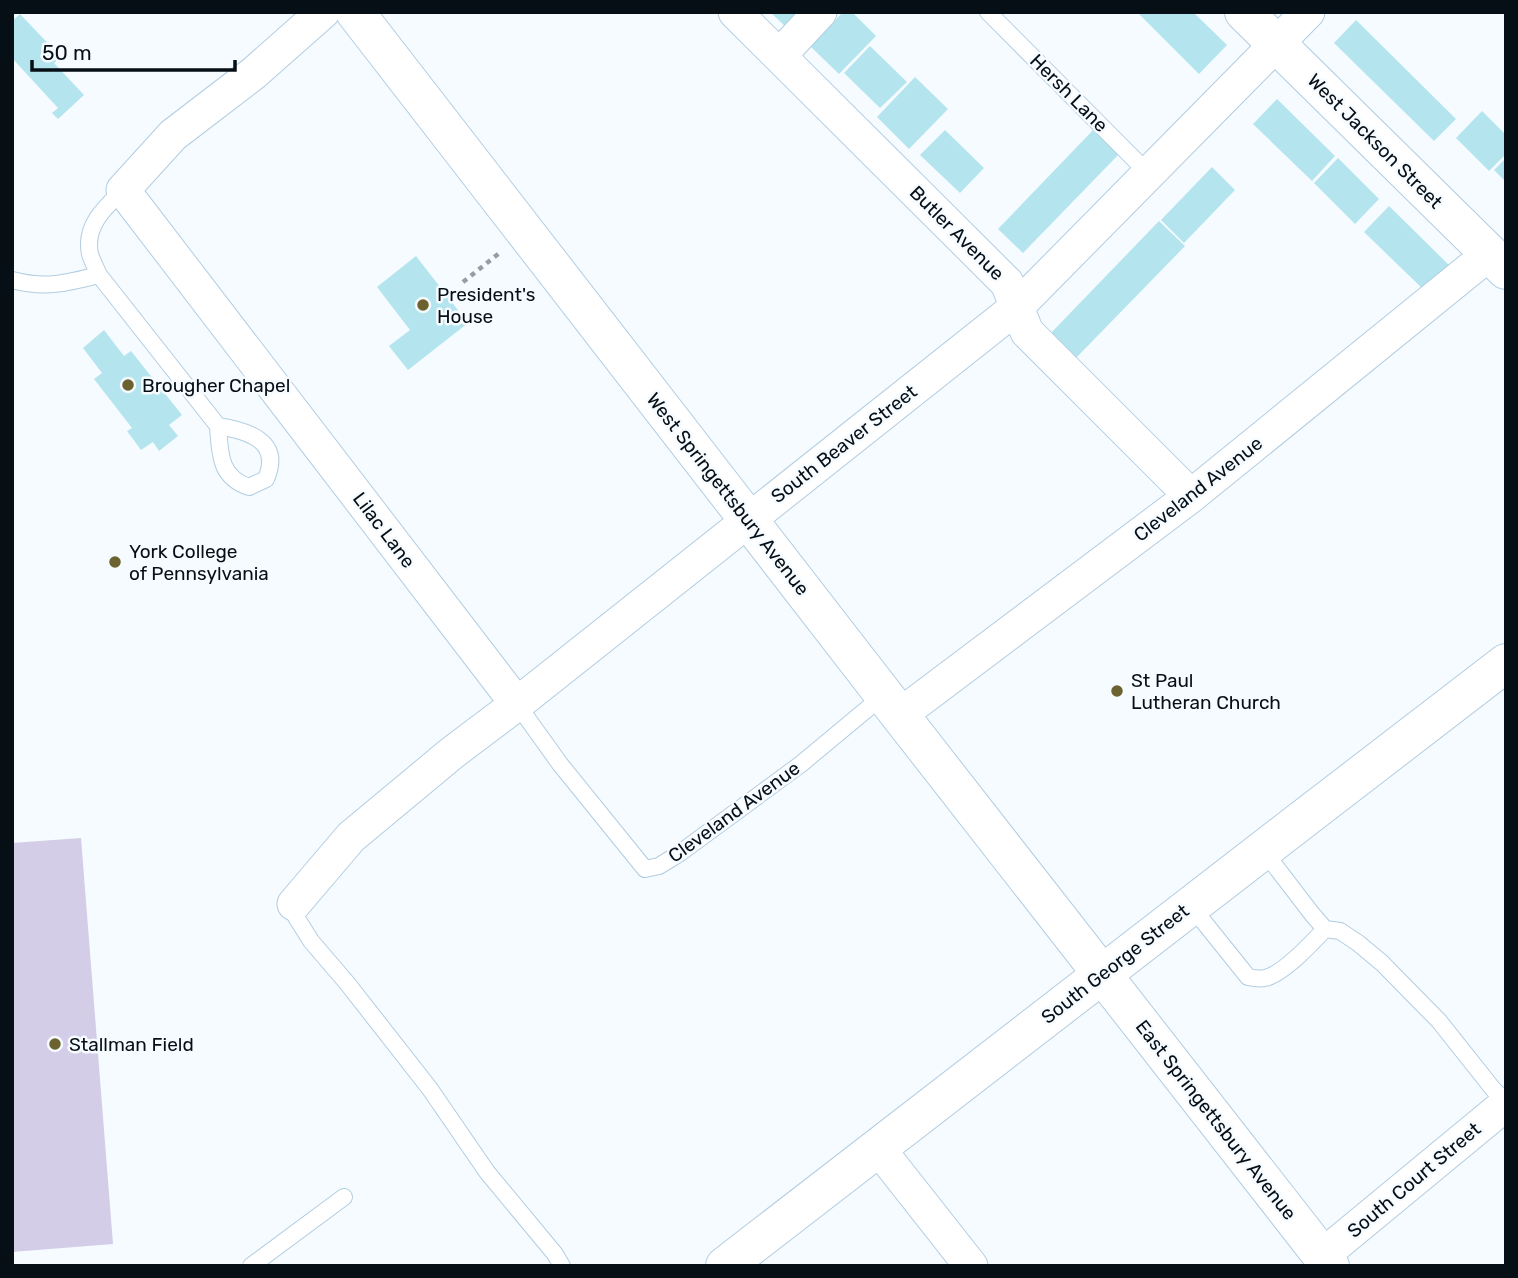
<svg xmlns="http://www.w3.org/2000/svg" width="1518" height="1278" font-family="Rubik,sans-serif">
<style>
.green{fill:#d3cde8}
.building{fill:#b4e5ef}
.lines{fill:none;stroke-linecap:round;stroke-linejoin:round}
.service-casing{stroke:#b2cde1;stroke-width:18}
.minor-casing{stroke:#b2cde1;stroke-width:35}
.tertiary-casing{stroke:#b2cde1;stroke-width:40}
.primary-casing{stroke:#b2cde1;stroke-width:40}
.path{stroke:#979ea3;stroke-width:4.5;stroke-dasharray:5 5;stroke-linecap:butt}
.service{stroke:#fff;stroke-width:16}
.minor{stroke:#fff;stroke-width:33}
.tertiary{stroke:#fff;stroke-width:38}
.primary{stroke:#fff;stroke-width:38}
.poi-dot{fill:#6b622f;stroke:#f5fbff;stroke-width:2.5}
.labels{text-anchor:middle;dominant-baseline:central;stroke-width:5;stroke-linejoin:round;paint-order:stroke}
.street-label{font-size:19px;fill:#060f16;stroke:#f5fbff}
.poi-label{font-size:19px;fill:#060f16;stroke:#f5fbff;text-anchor:start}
</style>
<rect width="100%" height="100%" fill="#f5fbff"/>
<path class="green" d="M81,838L113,1244L12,1252V843Z"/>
<path class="building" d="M770,12H801L786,27Z
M843,12H852L876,36L839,74L810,46Z
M1137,12H1193L1227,45L1199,74Z
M20,14L61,57L54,63L84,95L58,119L52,113L58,108L12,58V21Z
M1356,20L1456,119L1434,141L1334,43Z
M870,46L907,82L880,108L844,73Z
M915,77L948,109L909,149L877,117Z
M1277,99L1335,156L1312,181L1253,124Z
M1482,111L1506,135V154L1489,171L1456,138Z
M1096,127L1121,152L1023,253L998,229Z
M945,130L984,168L960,193L920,155Z
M1338,158L1379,199L1355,224L1314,183Z
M1506,158V182L1494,170Z
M1212,167L1235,190L1184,243L1161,220Z
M1389,206L1450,266L1426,292L1364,232Z
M1159,221L1185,246L1076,358L1050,334Z
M416,256L468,323L408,370L389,346L410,330L377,287Z
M104,330L124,356L131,351L182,415L169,425L178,436L159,451L153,442L141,450L127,431L132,428L94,379L102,373L83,348Z"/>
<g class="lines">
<defs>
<path id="service" d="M988,12L1149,174
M99,275L218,426C220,453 219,477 249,487L266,479C282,442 250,431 218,426
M12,280C45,289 68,283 99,275C96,268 92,261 90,254C84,226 105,207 123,190
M517,704L560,764L645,869L659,866L680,853L801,764L884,695
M1263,850L1312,914L1325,929L1340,931L1358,943L1382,963L1439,1021L1493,1089L1506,1102
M294,904L296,917L311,941L347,983L430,1089L487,1172L555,1254L562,1266
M1191,906L1248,977C1253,978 1260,979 1265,978C1283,974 1312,943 1325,929
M251,1266L344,1197"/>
<path id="minor" d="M323,12L254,73L173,135L123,190L517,704
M735,12L1007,283L1027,332L1191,496
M780,55L820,12
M900,715L1191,496L1489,254
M294,904L351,837L452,753L517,704L1017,307L1308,12
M878,1148L971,1266
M1322,1256L1506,1104"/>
<path id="tertiary" d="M355,12L884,695L1330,1266
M1244,12L1506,270"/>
<path id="primary" d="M725,1266C986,1065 1245,863 1506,663"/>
</defs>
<use href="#service" class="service-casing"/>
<use href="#minor" class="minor-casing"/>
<use href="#tertiary" class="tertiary-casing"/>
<use href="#primary" class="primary-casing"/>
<path class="path" d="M463,282L502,251"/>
<use href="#service" class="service"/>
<use href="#minor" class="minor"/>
<use href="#tertiary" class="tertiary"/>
<use href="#primary" class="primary"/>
</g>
<g class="poi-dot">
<circle cx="423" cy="305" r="7"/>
<circle cx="128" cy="385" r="7"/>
<circle cx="115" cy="562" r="7"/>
<circle cx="1117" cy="691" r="7"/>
<circle cx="55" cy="1044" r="7"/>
</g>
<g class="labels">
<g class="street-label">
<text transform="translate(1069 93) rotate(45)">Hersh Lane</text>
<text transform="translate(1375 141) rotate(45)">West Jackson Street</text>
<text transform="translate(957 233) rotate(45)">Butler Avenue</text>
<text transform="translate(844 444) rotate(-38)">South Beaver Street</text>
<text transform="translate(1198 489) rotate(-38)">Cleveland Avenue</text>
<text transform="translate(728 494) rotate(52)">West Springettsbury Avenue</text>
<text transform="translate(384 530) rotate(53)">Lilac Lane</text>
<text transform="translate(734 812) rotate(-36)">Cleveland Avenue</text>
<text transform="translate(1115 964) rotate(-38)">South George Street</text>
<text transform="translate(1216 1120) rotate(52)">East Springettsbury Avenue</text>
<text transform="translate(1414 1180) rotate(-40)">South Court Street</text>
</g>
<g class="poi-label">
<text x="437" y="294">President's<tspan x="437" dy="22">House</tspan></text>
<text x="142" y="385">Brougher Chapel</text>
<text x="129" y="551">York College<tspan x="129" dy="22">of Pennsylvania</tspan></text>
<text x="1131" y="680">St Paul<tspan x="1131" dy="22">Lutheran Church</tspan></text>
<text x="69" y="1044">Stallman Field</text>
</g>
</g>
<rect width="1518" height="1278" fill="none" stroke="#060f16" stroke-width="28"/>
<path d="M32 60v10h203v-10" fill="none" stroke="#060f16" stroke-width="3.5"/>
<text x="42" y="60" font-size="21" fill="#060f16" stroke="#f5fbff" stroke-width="5" paint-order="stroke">50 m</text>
</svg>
